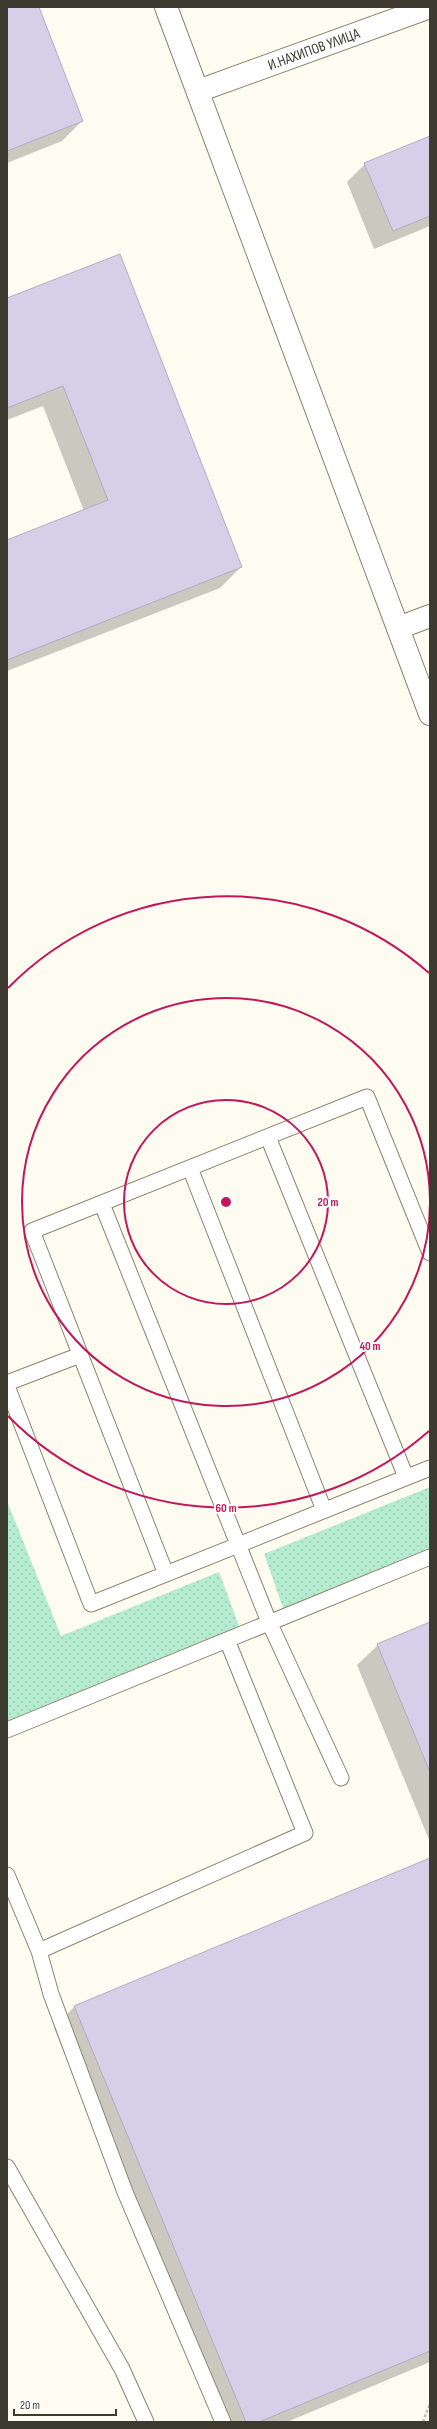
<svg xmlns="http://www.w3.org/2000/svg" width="437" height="2429" font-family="'Sofia Sans Condensed',sans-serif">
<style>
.grass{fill:url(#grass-dots)}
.shadow{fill:#0003}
.building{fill:#d7cfe8;stroke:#b3abc4}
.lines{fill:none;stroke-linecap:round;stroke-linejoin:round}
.lane-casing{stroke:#8c856d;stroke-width:17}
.street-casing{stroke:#8c856d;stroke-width:24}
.path{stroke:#c3c0b5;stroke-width:2.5;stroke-dasharray:3 2;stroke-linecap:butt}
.lane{stroke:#fff;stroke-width:15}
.street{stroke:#fff;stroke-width:22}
.ring{fill:none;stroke:#c2185b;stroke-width:2}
.labels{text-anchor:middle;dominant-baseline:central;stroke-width:4;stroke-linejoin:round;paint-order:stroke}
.street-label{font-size:15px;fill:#3d3a30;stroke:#fff}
.centre{fill:#c2185b;stroke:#fff;stroke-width:2}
.ring-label{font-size:12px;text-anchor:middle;font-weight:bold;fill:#c2185b;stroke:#fff;stroke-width:4;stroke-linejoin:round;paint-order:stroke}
</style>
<defs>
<pattern id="grass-dots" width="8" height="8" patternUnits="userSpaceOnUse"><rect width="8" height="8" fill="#b5ebcf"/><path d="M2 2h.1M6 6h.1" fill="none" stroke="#9dcab2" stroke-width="1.8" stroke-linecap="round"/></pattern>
</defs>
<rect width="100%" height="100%" fill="#fefbf0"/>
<path class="grass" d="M430,1487V1557L286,1616L264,1554Z
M7,1501L61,1636L219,1572L242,1634L7,1730Z"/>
<path class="shadow" d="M7,7H38L82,121L62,141L7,163Z
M430,137V226L374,249L347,182L365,164Z
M7,299L241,567L220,588L7,671V541L84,511L43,406L7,420Z
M430,1623V1842L357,1665L378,1645Z
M430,1859V2362L287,2422H217L54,2028L74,2007Z"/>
<path class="building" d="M7,7H39L83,121L7,151Z
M430,136V216L393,231L364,163Z
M120,254L242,567L7,660V540L108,500L63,386L7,408V298Z
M430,1622V1772L377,1644Z
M430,1858V2351L259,2422H246L74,2006Z"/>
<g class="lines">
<defs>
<path id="lane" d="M268,1137L406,1477
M190,1168L324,1510
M102,1204L269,1622L341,1778
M7,1383L80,1355
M7,1386L91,1604L430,1468
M166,1574L32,1231L367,1097L430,1253
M7,1730L430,1557
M7,1875L39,1951L51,1994L125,2192L223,2422
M39,1951L305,1833L227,1640
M7,2167L122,2369L146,2422"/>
<g id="street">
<path d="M166,7L430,714"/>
<path id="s1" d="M198,91L430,7"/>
<path d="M398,628L430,616"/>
</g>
</defs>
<use href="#lane" class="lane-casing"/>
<use href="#street" class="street-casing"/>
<path class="path" d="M423,2422L430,2403"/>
<use href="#lane" class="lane"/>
<use href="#street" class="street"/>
</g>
<g class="ring">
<circle cx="226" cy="1202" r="102"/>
<path d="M430 1204A204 204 0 1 1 430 1200"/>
<path d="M429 1431A306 306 0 0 1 8 1416M8 988A306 306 0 0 1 429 973"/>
</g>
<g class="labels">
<g class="street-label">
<text stroke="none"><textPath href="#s1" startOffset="123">И.НАХИПОВ УЛИЦА</textPath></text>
</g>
</g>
<circle cx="226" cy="1202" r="6" class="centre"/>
<g class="ring-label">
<text x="328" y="1206">20 m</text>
<text x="370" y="1350">40 m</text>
<text x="226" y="1512">60 m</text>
</g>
<rect width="437" height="2429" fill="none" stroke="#3d3a30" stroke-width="16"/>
<path d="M14 2409v6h102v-6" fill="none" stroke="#3d3a30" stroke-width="2"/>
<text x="20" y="2409" font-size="12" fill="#3d3a30" stroke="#ffffff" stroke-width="3" paint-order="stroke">20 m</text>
</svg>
